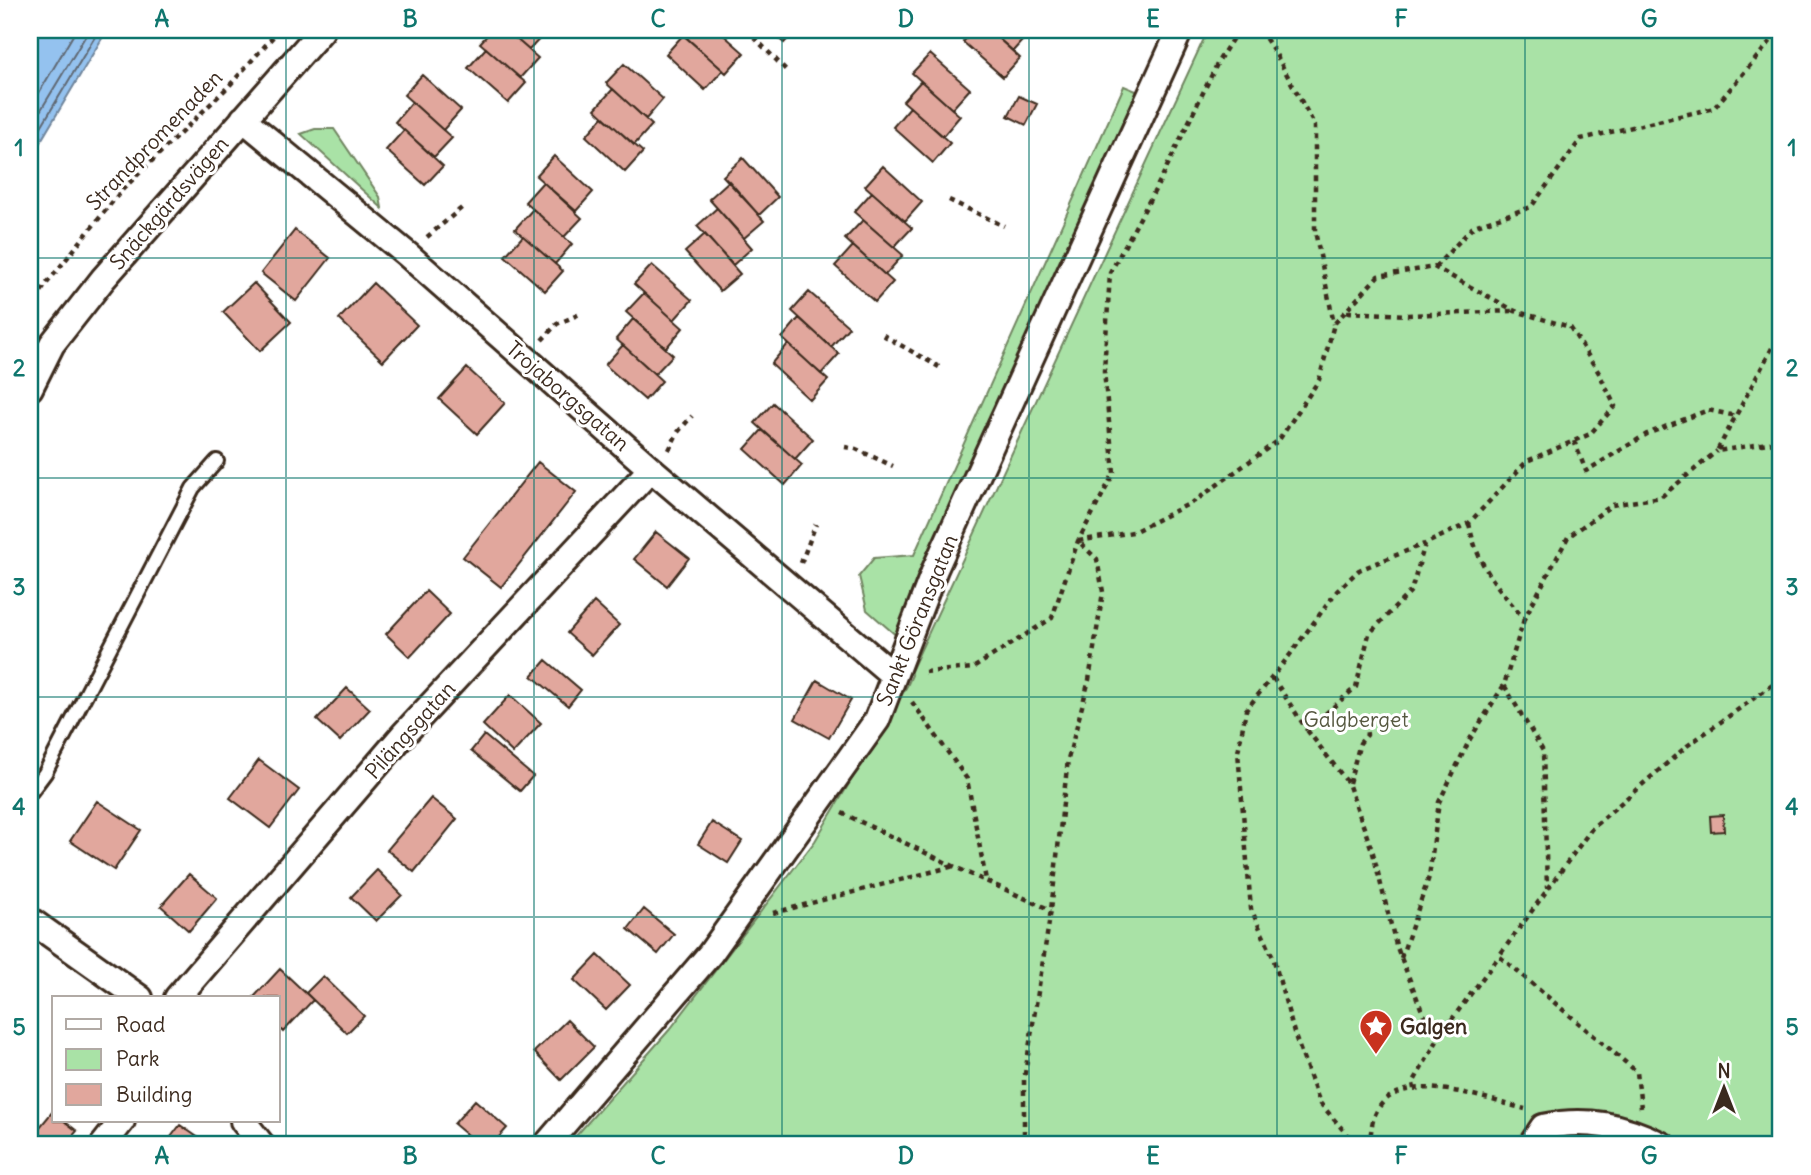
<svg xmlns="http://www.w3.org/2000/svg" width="1811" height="1175" font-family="Delius,sans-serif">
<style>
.green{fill:#a9e2a6;stroke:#728662;stroke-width:2}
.water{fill:#94c2ef;stroke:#70859b;stroke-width:2}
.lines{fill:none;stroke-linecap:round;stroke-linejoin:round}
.shore{stroke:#5f6772;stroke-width:2}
.building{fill:#e1a79d;stroke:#3b2a1e;stroke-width:2}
.lane-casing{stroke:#3b2a1e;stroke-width:18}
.street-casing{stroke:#3b2a1e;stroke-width:30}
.path{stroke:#3b2a1e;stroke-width:4.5;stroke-dasharray:5 5;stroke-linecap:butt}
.lane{stroke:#fff;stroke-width:12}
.street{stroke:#fff;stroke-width:24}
.grid{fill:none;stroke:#0f766e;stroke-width:2;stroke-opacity:0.55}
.labels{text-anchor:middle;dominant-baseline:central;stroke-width:6;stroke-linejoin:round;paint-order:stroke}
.street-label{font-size:21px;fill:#3b2a1e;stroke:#fff}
.park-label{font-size:21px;fill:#565840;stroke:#fff}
.poi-label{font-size:21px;font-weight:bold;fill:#3b2a1e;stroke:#fff;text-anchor:start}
.neatline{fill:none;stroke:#0f766e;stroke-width:2.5}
.grid-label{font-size:23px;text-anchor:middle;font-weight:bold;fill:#0f766e}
</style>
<rect width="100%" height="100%" fill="#fff"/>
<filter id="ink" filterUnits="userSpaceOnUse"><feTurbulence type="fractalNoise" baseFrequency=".0143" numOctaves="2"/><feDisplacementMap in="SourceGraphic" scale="14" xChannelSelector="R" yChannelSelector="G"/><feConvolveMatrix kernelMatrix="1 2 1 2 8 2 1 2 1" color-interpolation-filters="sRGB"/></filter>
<g filter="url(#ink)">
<path class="green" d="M1208,30H1781V1145H568L671,1028L815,841L907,686L912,675L910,673Z
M1124,86L1141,93L898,637L867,610L859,576L874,558L914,555Z
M315,129H334L380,197L382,208L301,134Z"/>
<path class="water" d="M30,30H107L30,159Z"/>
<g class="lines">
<path class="shore" d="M30,108L76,30
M30,128L89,30
M30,145L99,30"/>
</g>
<path class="building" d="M492,30H506L538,58L520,78L480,43Z
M506,30H546L547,31L529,50Z
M694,30H718L744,53L726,73L687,38Z
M769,30H796L784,43Z
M974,30H989L1020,58L1003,77L963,42Z
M989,30H1029L1031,31L1013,51Z
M683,35L723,70L705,90L666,54Z
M486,48L526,83L508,103L468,68Z
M930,54L970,89L952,109L912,73Z
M624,64L663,99L646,119L606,83Z
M422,75L461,110L443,130L404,95Z
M921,81L960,116L943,136L903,101Z
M613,89L652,125L634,145L595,109Z
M1019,96L1037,104L1026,125L1008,116Z
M412,102L452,138L434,157L395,122Z
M910,107L950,143L933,163L893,127Z
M603,117L643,152L625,172L586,136Z
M404,130L443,166L425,185L386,150Z
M554,156L593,192L576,211L536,176Z
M743,158L778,197L759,215L723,176Z
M883,166L922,202L905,221L865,186Z
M729,181L764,221L744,238L709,199Z
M543,182L582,218L564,237L525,202Z
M872,192L912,228L894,247L854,212Z
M717,208L752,248L733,265L697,226Z
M533,209L572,244L555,264L515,229Z
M863,220L903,255L885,275L845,239Z
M295,230L330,258L296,301L261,273Z
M705,234L740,274L720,291L685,252Z
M523,236L563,271L545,291L505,256Z
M853,246L893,282L875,302L835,266Z
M652,265L692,300L674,320L634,284Z
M254,283L291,322L260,351L223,312Z
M373,283L417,325L383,361L339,319Z
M809,292L849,327L831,347L792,311Z
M644,293L683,328L666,348L626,312Z
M799,318L839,354L821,374L782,338Z
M633,319L673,355L655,374L616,339Z
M788,344L828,380L810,400L771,364Z
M623,345L662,381L645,400L605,365Z
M467,368L505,403L477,434L439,399Z
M773,403L813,439L795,459L755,423Z
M762,430L802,465L785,485L745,449Z
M538,462L576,492L501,587L463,557Z
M656,532L689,558L667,586L634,559Z
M426,591L450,614L410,657L386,634Z
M594,602L619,625L592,655L567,633Z
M546,660L581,690L568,706L532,676Z
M817,680L851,700L829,738L795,719Z
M347,688L370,709L340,741L317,720Z
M510,695L541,723L513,753L483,725Z
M484,735L533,776L520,791L471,751Z
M259,760L299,790L270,828L230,798Z
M431,798L457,819L414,872L387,850Z
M97,801L141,830L114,870L70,841Z
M1723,815L1724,831L1711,832L1710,816Z
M712,822L742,841L728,863L698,844Z
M377,870L402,895L376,921L351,897Z
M189,874L217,898L189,931L161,906Z
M644,909L674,934L658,954L628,929Z
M598,955L630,985L606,1010L574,980Z
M280,969L313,1000L283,1032L278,1027V998H253Z
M323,976L364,1016L347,1033L306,993Z
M567,1020L594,1047L561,1080L534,1052Z
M475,1100L507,1128L492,1145H479L454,1124Z
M53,1111L54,1121H64L77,1131L65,1145H30V1139Z
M180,1125L209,1145H165Z"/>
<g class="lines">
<defs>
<path id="lane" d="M30,793L45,773L193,488L217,461"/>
<path id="street" d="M243,119L408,255L651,469L893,675
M30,388L52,344L103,279L322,30
M30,920L140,998
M177,998L403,735L651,469
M243,1121L262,1145
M103,1145L122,1121
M546,1145L710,954L877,720L935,569L1180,30
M1531,1145L1543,1127C1587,1117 1623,1126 1662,1145"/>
</defs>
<use href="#lane" class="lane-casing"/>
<use href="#street" class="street-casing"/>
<path class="path" d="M747,30L787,71
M1260,30L1274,51L1315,126V231L1334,324
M949,200L1004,226
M427,237L464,206
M1435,267L1474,226L1531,207L1581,139L1714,108L1780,30
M30,308L47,283L122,190L229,86L279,30
M1347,312L1408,315L1513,311
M883,335L939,367
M542,340L557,324L582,313
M1781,352L1772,348L1717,451L1781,441
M1574,441L1586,471L1647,434L1708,410L1736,416
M845,447L856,449L893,466
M669,450L678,432L692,416
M1469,523C1477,566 1497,586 1524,619L1568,537L1612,505L1661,497L1717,451
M801,563L816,524
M1524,619L1504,685L1543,751L1547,888
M925,672L973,668L1052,618L1078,541L1114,473L1104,371L1110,273L1161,179L1219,60L1238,30
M1273,678L1307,730
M912,702L967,779L986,880
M1349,783L1360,743L1367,735L1365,719
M842,813L970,874L1051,910
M773,913L954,866
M1401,958L1429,877L1439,802L1470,739L1504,685
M1414,1089L1413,1083L1441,1034L1499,956
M1641,1108L1637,1072L1499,956L1593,827L1687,746L1781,679
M1024,1145V1080L1051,910L1068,759L1089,680L1103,592L1097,559L1078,541L1133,532L1195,501L1279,440L1319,380L1334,324L1378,276L1434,267L1515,311L1570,327L1599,373L1615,406L1590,434L1527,461L1469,523L1425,544L1411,591L1369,634L1356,687L1307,730L1348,783L1373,853L1396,945L1428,1026L1441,1034
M1356,1145L1320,1103L1295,1036L1273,957L1251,909L1238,752L1246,710L1289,656L1337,591L1359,570L1424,544
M1370,1145C1371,1133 1371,1120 1378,1109C1403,1067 1488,1100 1525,1109"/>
<use href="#lane" class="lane"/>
<use href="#street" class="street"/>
</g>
</g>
<path class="grid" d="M286,30V1145M534,30V1145M782,30V1145M1029,30V1145M1277,30V1145M1525,30V1145M30,258H1781M30,478H1781M30,697H1781M30,917H1781"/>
<defs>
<symbol id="sight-pin" viewBox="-11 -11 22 30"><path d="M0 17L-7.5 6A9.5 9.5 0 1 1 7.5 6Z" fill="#c8321e" stroke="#fff"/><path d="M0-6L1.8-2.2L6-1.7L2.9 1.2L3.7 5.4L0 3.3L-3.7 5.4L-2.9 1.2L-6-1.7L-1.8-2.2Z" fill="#fff"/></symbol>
</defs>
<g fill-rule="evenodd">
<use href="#sight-pin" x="1357" y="1007" width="38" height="52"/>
</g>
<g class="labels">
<g class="street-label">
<text transform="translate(154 140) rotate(-46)">Strandpromenaden</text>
<text transform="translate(169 203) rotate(-49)">Snäckgärdsvägen</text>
<text transform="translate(568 396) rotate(41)">Trojaborgsgatan</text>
<text transform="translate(917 620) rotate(-68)">Sankt Göransgatan</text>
<text transform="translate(410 730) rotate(-48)">Pilängsgatan</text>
</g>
<g class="park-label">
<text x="1356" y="719">Galgberget</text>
</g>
<g class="poi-label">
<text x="1400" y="1026">Galgen</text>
</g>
</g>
<rect width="1811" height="1175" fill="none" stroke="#fff" stroke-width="77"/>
<rect x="52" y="996" width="228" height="126" fill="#ffffff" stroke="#b1aaa5" stroke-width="2"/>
<rect x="66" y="1019" width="35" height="10" fill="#ffffff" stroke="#b1aaa5" stroke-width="2"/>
<text x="116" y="1032" font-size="21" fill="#3b2a1e">Road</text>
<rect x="66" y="1049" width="35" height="21" fill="#a9e2a6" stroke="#b1aaa5" stroke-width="2"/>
<text x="116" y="1066" font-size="21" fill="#3b2a1e">Park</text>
<rect x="66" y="1084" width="35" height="21" fill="#e1a79d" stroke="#b1aaa5" stroke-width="2"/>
<text x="116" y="1102" font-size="21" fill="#3b2a1e">Building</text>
<g transform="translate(1724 1088)" stroke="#ffffff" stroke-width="5" paint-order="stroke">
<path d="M0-5L12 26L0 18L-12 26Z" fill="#3b2a1e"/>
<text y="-10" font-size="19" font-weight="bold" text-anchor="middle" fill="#3b2a1e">N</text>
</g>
<rect x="38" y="38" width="1734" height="1098" class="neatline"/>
<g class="grid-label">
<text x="162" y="27">A</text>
<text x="410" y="27">B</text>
<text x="658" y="27">C</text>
<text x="906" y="27">D</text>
<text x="1153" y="27">E</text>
<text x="1401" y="27">F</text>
<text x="1649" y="27">G</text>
<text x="19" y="156">1</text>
<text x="1792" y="156">1</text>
<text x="19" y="376">2</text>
<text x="1792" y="376">2</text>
<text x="19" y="595">3</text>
<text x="1792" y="595">3</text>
<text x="19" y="815">4</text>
<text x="1792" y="815">4</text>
<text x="19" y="1035">5</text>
<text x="1792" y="1035">5</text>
<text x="162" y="1164">A</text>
<text x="410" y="1164">B</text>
<text x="658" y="1164">C</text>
<text x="906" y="1164">D</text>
<text x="1153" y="1164">E</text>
<text x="1401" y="1164">F</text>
<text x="1649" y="1164">G</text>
</g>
</svg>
